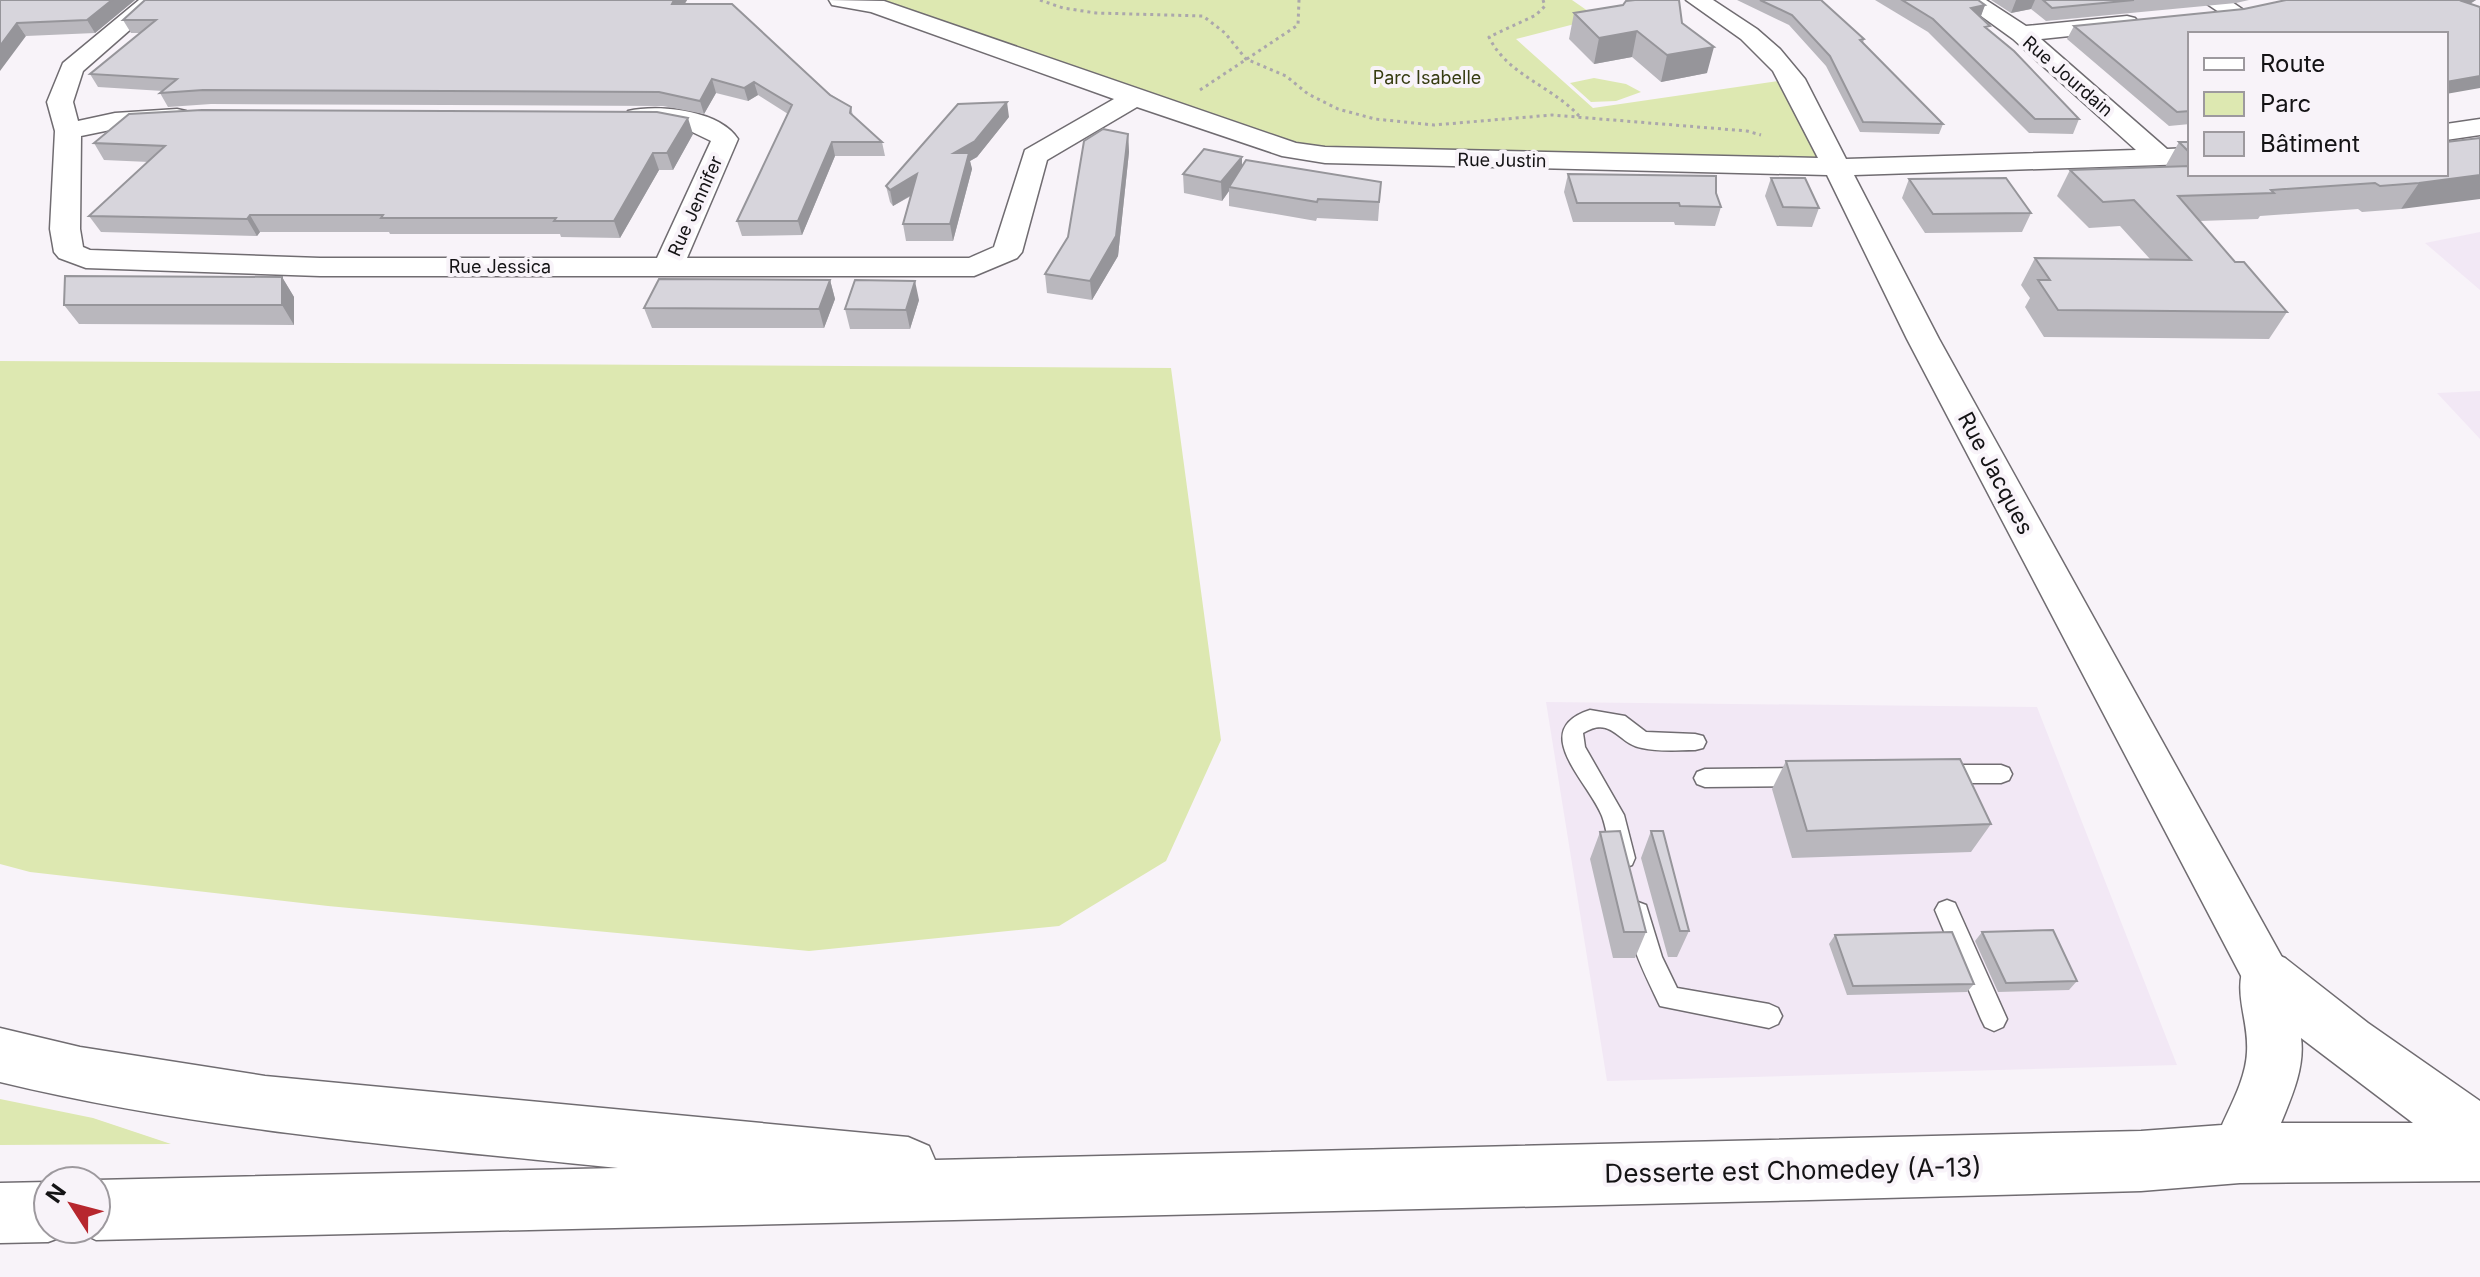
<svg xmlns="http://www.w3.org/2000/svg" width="2480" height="1277" font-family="Inter,sans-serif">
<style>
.built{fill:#f2e8f5}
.green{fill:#dde8b1}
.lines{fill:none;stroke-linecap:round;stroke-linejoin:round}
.service-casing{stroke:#706c71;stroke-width:3}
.minor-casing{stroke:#706c71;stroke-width:3}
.primary-casing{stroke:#706c71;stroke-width:3}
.path{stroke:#aba7ac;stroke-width:3;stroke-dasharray:3 4;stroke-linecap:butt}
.service{fill:#fff;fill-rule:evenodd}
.minor{fill:#fff;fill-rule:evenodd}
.primary{fill:#fff;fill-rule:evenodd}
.wall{fill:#b9b7bd}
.shaded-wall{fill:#96959a}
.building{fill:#d7d5dc;stroke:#96959a;stroke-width:2}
.labels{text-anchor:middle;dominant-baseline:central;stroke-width:8;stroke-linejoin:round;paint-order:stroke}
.far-street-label{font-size:18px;fill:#141315;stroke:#f8f3f9}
.far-park-label{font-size:18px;fill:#363c11;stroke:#f8f3f9}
.street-label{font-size:22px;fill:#141315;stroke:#f8f3f9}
.near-street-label{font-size:26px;fill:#141315;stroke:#f8f3f9}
</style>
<rect width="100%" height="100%" fill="#f8f3f9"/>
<path class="built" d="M2480,232V290L2425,243Z
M2480,391V439L2437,393Z
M1546,702L2037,707L2177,1065L1607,1081Z"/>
<path class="green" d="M840,0H1572L1598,18L1516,39L1593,108L1792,79L1844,167L1312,148L1171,110L876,6Z
M1594,78L1626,84L1641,92L1616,101L1591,102L1570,83Z
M0,361L1171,368L1221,740L1166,861L1059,926L809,951L328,906L30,872L0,864Z
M0,1099L93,1118L171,1144L0,1145Z"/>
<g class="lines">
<defs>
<path id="service" d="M1590,710L1625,716L1646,732L1695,734L1703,736L1706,742L1703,748L1695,750C1678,750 1659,752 1642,748C1618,744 1612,715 1583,733L1585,747L1624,815L1635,858L1632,865L1624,868L1616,865C1608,850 1608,832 1602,816C1588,781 1528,730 1590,710Z
M1941,765H2001L2009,768L2012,774L2009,780L2001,783H1941L1933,780L1930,774L1933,768Z
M1805,768L1813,771L1816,777L1813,783L1805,786L1705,787L1697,784L1694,778L1697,772L1705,769Z
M1947,900L1955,903L2007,1019L2003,1027L1994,1031L1985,1027L1981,1019L1935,910L1939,903Z
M1638,902L1646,905L1662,957L1677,988L1769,1004L1778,1008L1782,1016L1778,1024L1769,1028L1660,1006C1650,984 1619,927 1630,905Z"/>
<path id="minor" d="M139,0H164L83,71L73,102L78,121L115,113L177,109L186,111L190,117L186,123L177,125L115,129L81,136L80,229L83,247L90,250L320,258H657L711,141L684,128L628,123L624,117L628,111C659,104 719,110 738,139L687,258H969L994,247L1025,150L1114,99L871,12L832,5L829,0L884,1L1296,143L1325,147L1818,158L1773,71L1741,39L1686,0H1713L1757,29L1780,49L1805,79L1846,159L2136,150L2013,39L1959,0H1986L2026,26L2127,16L2135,18L2139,23L2135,28L2127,30L2041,39L2167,149L2190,148V164L1854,175L1939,339L2283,959L2290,975L2283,991L2266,997L2249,991L1907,339L1827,175L1325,163L1282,156L1137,107L1047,160L1022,252L1017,258L974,276H320L86,268L59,258L54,252L50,229L55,131L47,102L63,63Z
M2201,0H2229L2248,13L2244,18H2228Z
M2480,119V135L2446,140V124Z"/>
<path id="primary" d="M2266,950L2285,958L2368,1023L2480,1101V1181L2240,1183L2141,1191L1809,1200L96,1240L73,1229H96V1181H93L96,1180L618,1168C411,1147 203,1131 0,1082V1028L80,1047L265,1076L908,1137L929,1146L935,1160L2141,1131L2222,1125C2232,1103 2246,1077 2247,1052C2249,1017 2231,992 2247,958ZM2301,1038L2413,1123H2281C2292,1096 2305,1067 2301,1038Z
M48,1182V1229H71L70,1234L48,1242L0,1243V1183Z"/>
</defs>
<use href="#service" class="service-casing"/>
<use href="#minor" class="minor-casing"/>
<use href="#primary" class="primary-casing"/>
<path class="path" d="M1040,0L1063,8L1096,13L1203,16L1225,33L1246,59L1286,76L1308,94L1338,109L1375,119L1434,125L1552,115L1747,131L1761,135
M1543,0L1545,6L1536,15L1489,37C1507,75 1552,86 1579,116
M1200,90L1298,25L1299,0"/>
<use href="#service" class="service"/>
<use href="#minor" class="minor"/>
<use href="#primary" class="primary"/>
</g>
<path class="wall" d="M0,0H135L95,33L26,36Z
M145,0H687L685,4L851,107L853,116L882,142L885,156H835L802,235L742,236L737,221L788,114L758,95L748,101L716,93L704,114L663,106L211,104L168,107L160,93L163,91L98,87L90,74L140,33H131L123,20Z
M1737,0H1821L1864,39L1863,43L1943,124L1939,134L1860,132L1826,66L1789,25Z
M1875,0H1978L1985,5L1980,17L1988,29L2079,119L2073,134L2029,133L1928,32Z
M1991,0H2249L2236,3L2046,21L2031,9L2011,13Z
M2286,0H2476L2470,4L2190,34V124L2169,126L2067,39L2074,26L2244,9Z
M1574,13L1682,23L1707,73L1661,82L1632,57L1594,64L1569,39Z
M1009,117L977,157L970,161L972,169L953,241H906L903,224L911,196L893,206L890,202L886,186Z
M693,134L673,170H659L620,238L561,237L560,234H390L389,232H260L257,236L101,232L89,216L149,162L104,160L94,143Z
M1128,134L1129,152L1118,256L1092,300L1047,293L1045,274L1068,237Z
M2480,138L2401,209L2362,212L2358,209L2260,216L2258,219L2200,221L2235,262L2287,312L2269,339L2044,337L2025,307L2030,298L2021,285L2035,258L2150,259L2120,226L2089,228L2057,196L2070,170L2165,167L2179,142H2190V174Z
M1242,167L1381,182L1378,221L1317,218L1316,221L1229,206V191L1222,201L1184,193L1183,174Z
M1568,174L1716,193L1721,207L1715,226L1675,225L1674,222H1573L1564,192Z
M1771,178L1819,208L1812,227L1777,226L1765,196Z
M1909,179L2031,213L2022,232L1925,233L1902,198Z
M282,277L294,297V325L79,324L64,305Z
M830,280L835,299L824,328H652L644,308Z
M919,300L910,329H850L845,309Z
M1786,761L1991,824L1971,852L1792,858L1772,789Z
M1651,831L1689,931L1677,957H1668L1641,858Z
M1600,832L1646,932L1635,958H1613L1590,859Z
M1982,932L2077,981L2069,990L1998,992L1975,941Z
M1835,935L1974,984L1967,992L1847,995L1829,944Z"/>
<path class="shaded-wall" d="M112,0H135L95,33L87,20Z
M674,0H687L676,16L672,4Z
M2016,0H2035L2031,9L2011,13Z
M2464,0H2476L2453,14Z
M1985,5L1980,19L1971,8Z
M17,23L26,36L0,71V46Z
M1637,31L1632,57L1594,64L1599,38Z
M1714,47L1707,73L1661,82L1667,55Z
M2480,76V88L2446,94V82Z
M712,79L716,93L704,114L700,101Z
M754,82L758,95L748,101L744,88Z
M1007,102L1009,117L977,157L970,161L972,169L953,241L950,224L954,153Z
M688,118L693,134L673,170L667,153Z
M1128,134L1129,152L1118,256L1092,300L1090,281Z
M832,142L835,156L802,235L798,221Z
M653,153L659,170L620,238L614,221Z
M1242,157V175L1229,187V191L1222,201L1221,182Z
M917,174L920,190L893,206L890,190Z
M2480,175V199L2401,209L2419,183Z
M250,215L260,232L257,236L247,219Z
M282,277L294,297V325L282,305Z
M830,280L835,299L824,328L819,309Z
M915,281L919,300L910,329L906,310Z"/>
<path class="building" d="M0,0H112L87,20L17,23L0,46Z
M145,0H674L672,4H732L830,95L851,107L850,113L882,142H832L798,221H737L792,105L754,82L744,88L712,79L700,101L659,92L203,90L160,93L177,79L90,74L156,20H123Z
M1635,0H1679L1682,23L1714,47L1667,55L1637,31L1599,38L1574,13L1623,5L1626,1Z
M1760,0H1821L1864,39L1860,40L1943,124L1863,122L1830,56L1792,15Z
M1902,0H1978L1985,5L1971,8L1990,26L1985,27L2014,51L2079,119H2035L1933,19Z
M2043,0H2134L2052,8Z
M2286,0H2464L2462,1L2480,7V76L2446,82V34H2190V111L2177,112L2074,26L2244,9Z
M1007,102L975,141L954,153H969L950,224H903L917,174L890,190L886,186L958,104Z
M202,110L657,112L688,118L667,153H653L614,221H554L556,218H381L383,215H250L247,219L89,216L165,146L94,143L129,114Z
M1103,129L1128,134L1116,236L1090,281L1045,274L1068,237L1084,141Z
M2480,138V175L2419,183L2380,186L2375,183L2271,190L2274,193L2178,196L2235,262H2244L2287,312L2058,310L2038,280H2050L2035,258L2191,260L2134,200L2103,202L2070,170L2190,166V174H2446V142Z
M2179,142H2190V153Z
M1204,149L1242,157L1221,182L1183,174Z
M1246,160L1381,182L1379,202L1318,199L1317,202L1229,187Z
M1568,174L1716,176V193L1721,207L1680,206L1679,203H1577Z
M1771,178H1805L1819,208L1783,207Z
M2006,178L2031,213L1933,214L1909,179Z
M65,276L282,277V305H64Z
M659,279L830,280L819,309L644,308Z
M855,280L915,281L906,310L845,309Z
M1960,759L1991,824L1807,831L1786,761Z
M1620,831L1646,932H1624L1600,832Z
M1651,831H1663L1689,931H1680Z
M2053,930L2077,981L2006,983L1982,932Z
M1952,932L1974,984L1853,986L1835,935Z"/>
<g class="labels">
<g class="far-street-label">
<text transform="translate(2068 76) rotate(41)">Rue Jourdain</text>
<text transform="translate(1502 160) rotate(1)">Rue Justin</text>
<text transform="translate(695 206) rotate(-66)">Rue Jennifer</text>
<text x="500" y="266">Rue Jessica</text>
</g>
<g class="far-park-label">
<text x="1427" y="77">Parc Isabelle</text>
</g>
<g class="street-label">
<text transform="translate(1996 473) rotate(62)">Rue Jacques</text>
</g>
<g class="near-street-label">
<text transform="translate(1793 1170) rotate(-1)">Desserte est Chomedey (A-13)</text>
</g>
</g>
<rect x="2188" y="32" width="260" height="144" fill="#f8f3f9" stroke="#9d999e" stroke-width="2"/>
<rect x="2204" y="58" width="40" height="12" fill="#ffffff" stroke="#9d999e" stroke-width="2"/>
<text x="2260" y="72" font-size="24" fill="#141315">Route</text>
<rect x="2204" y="92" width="40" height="24" fill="#dde8b1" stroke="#9d999e" stroke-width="2"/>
<text x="2260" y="112" font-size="24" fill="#141315">Parc</text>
<rect x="2204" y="132" width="40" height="24" fill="#d7d5dc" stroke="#9d999e" stroke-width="2"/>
<text x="2260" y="152" font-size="24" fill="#141315">Bâtiment</text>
<g transform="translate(72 1205) rotate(306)"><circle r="38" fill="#f8f3f9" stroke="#9d999e" stroke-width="2"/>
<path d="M0-6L14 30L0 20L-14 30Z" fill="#b7272e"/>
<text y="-12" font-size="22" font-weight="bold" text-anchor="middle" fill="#141315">N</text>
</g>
</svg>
